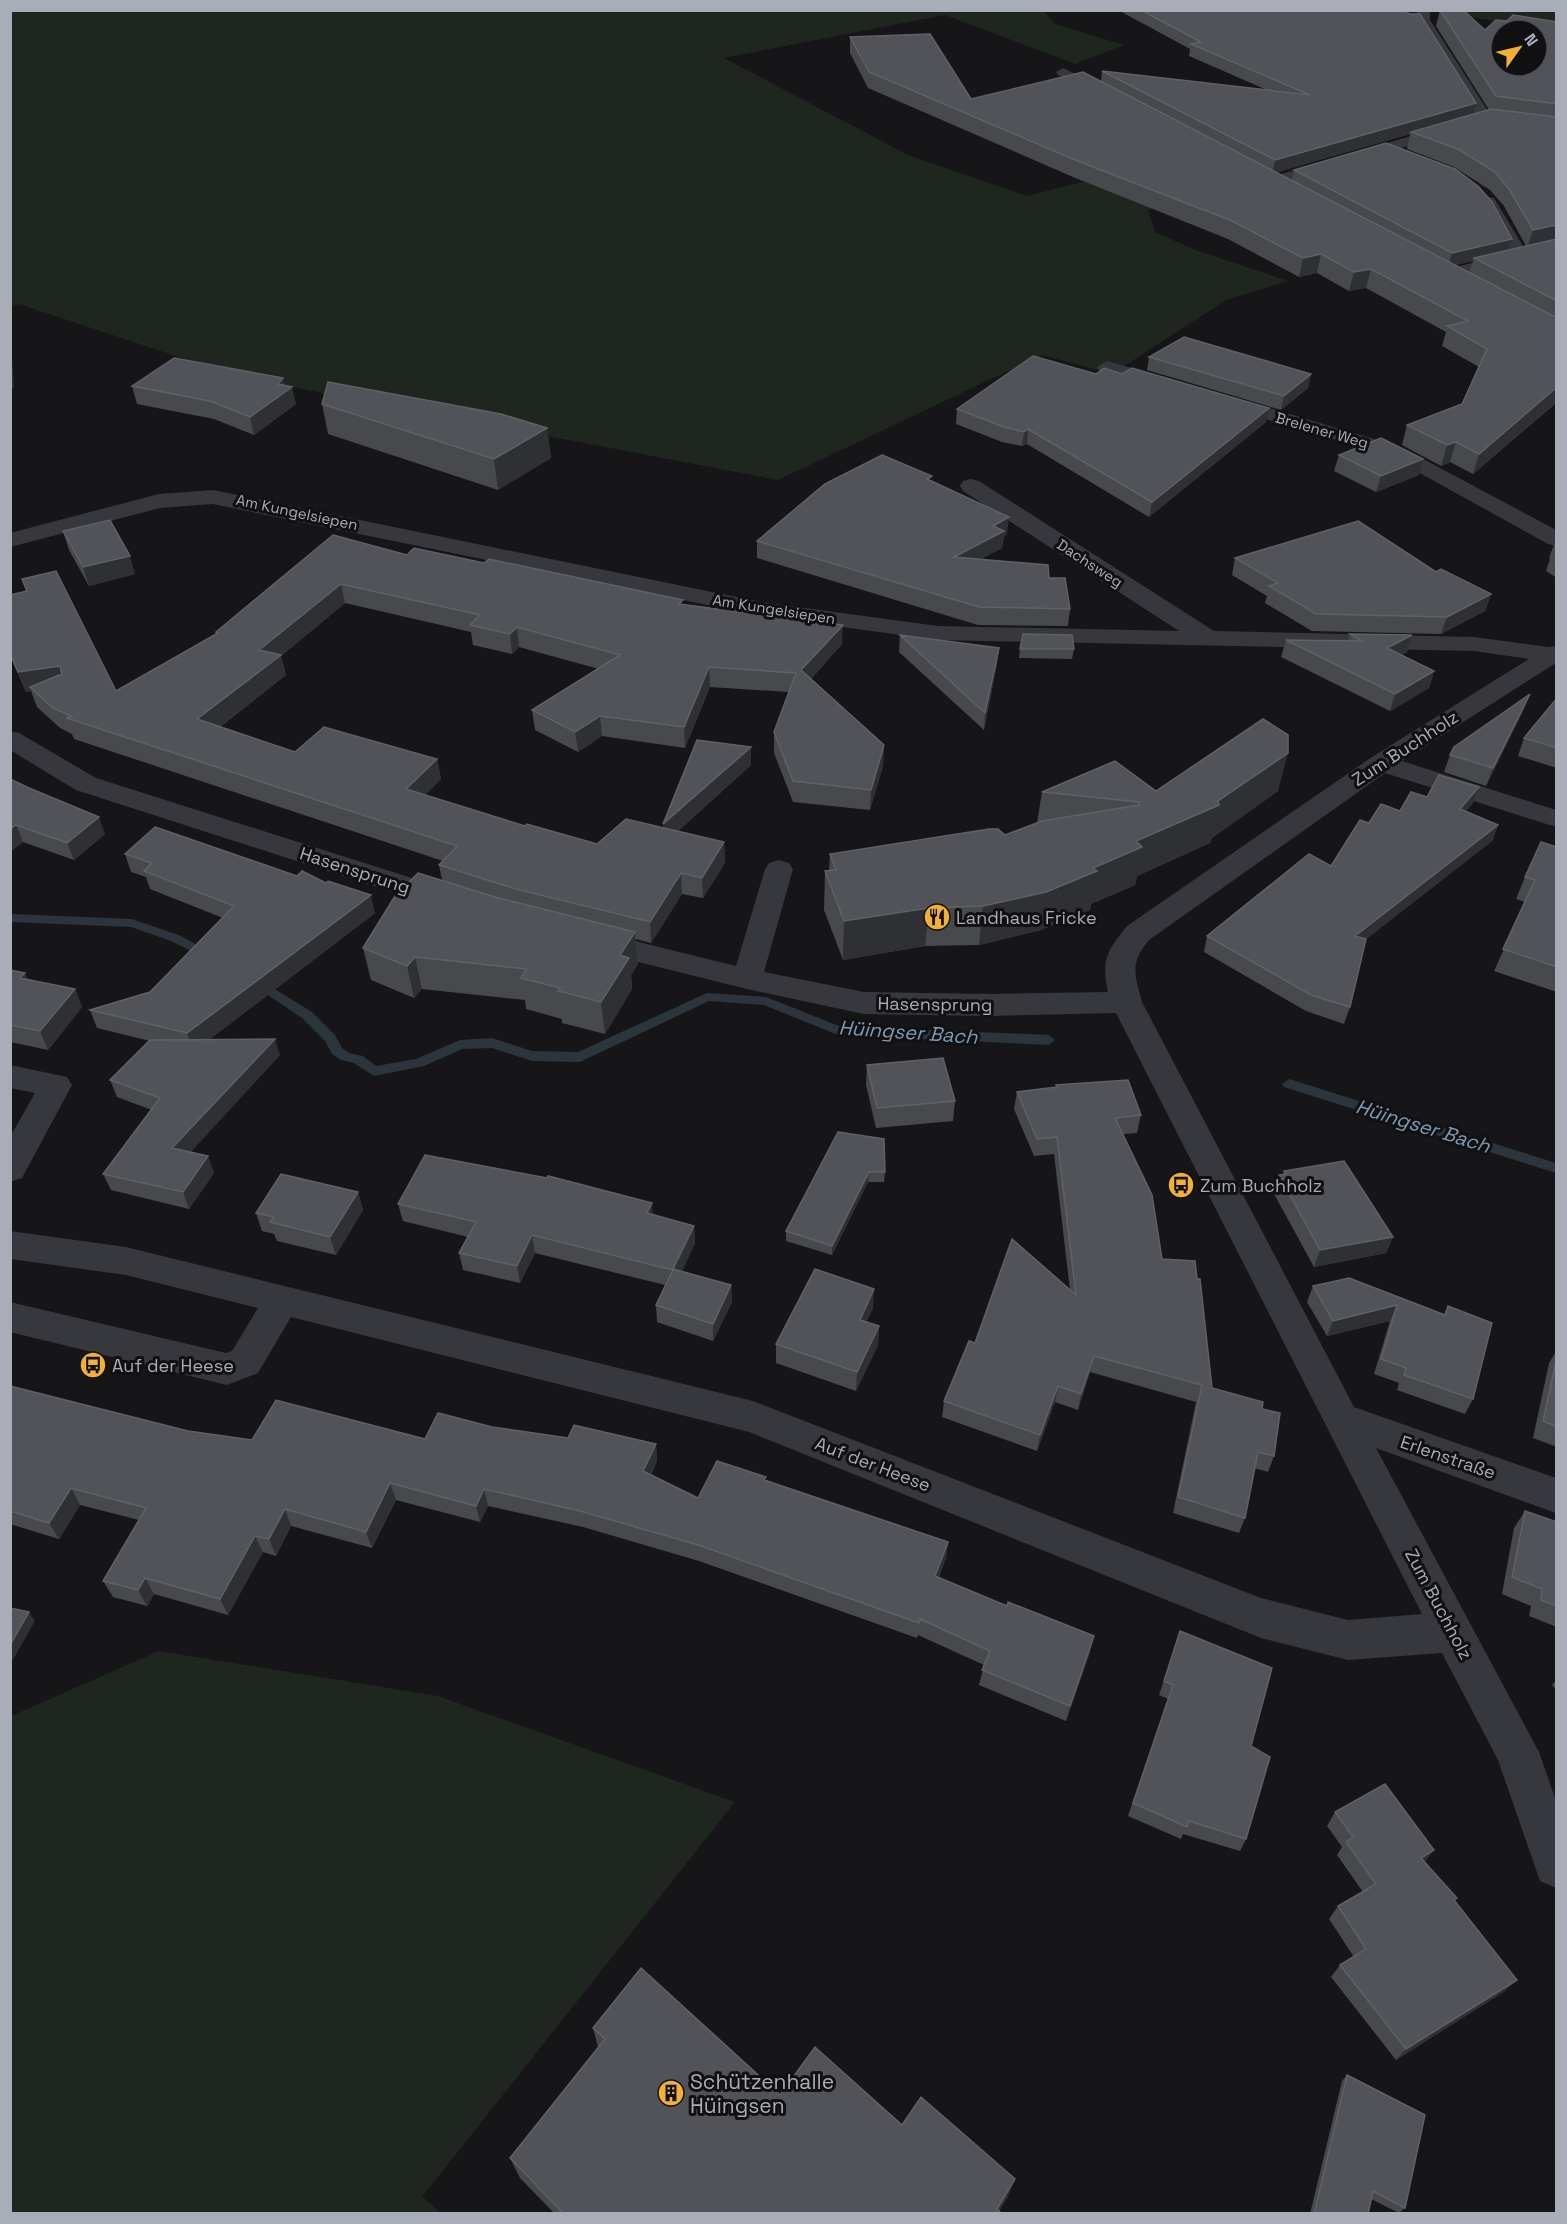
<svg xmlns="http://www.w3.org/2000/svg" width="1567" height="2224" font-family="'Space Grotesk',sans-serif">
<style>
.green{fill:#1e261f}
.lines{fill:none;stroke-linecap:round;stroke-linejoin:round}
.stream{fill:#2c353c;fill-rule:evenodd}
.minor{fill:#37383d;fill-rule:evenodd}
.wall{fill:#47494d;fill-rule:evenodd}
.shaded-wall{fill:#2f3033}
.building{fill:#525359;stroke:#5f6168;stroke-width:1.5;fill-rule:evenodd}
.labels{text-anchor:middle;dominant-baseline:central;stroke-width:6;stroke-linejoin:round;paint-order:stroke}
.far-street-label{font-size:15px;fill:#a8adb8;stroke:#111113}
.street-label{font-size:18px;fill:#a8adb8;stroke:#111113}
.poi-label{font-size:18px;fill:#a8adb8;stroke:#111113;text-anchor:start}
.water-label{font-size:20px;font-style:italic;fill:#7f9bb3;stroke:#111113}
.near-poi-label{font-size:21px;fill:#a8adb8;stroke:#111113;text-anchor:start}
</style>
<rect width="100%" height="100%" fill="#161618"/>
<path class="green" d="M11,10L1044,11L1055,24L1124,45L1075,64L945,15L724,58L908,155L1027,196L1136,168L1248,180L1148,210L1155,232L1193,249L1288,281L1226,300L1112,374L1042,355L778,480L239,377L19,304L11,307Z
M1429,11H1556V30Z
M159,1651L438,1696L735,1802L422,2197L441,2213H11V1716Z"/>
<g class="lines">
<path class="stream" d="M10,914L132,919L179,935L215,955L213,958H205L171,941L131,927L10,922Z
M257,978L312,1012L335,1035L342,1048L349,1053L363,1056L376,1066L416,1059L460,1040L492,1038L532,1051L578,1052L707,993L766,997L839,1026L1049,1035L1055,1040L1049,1045L838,1035L764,1005L709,1001L580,1062L532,1061L492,1048L462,1049L424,1066L374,1076L354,1063L341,1060L332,1054L325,1041L302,1018L253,985L251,982Z
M1289,1079L1556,1163V1173L1284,1087L1282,1084Z"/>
<path class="minor" d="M1417,10L1430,12V20L1493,119L1490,122L1276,185H1264L1262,182L1264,179L1476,117L1416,20Z
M1063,68L1114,93L1116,96L1109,100L1104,99L1058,75L1056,72Z
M1488,197L1494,198L1526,251L1556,244V254L1448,279L1442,278L1439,274L1442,270L1511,254L1480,202Z
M1107,361L1174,380L1177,384L1174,388L1167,390L1100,371L1097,367Z
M1225,395L1401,447L1556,530V546L1548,544L1387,455L1218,405L1215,401L1218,397Z
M971,479L979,481L1214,631L1474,637L1549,647L1556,646V663L1402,761L1556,810V827L1385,773L1149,940C1129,964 1135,974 1142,1002L1354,1407L1556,1478V1513L1376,1448L1539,1752L1556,1801V1888L1540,1881L1498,1760L1442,1653L1348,1660L1261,1638L749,1432L291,1317L258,1373L227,1385L10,1332V1302L226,1353L232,1351L258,1308L126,1275L10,1259V1231L126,1247L753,1401L1261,1598L1348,1620L1422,1614L1116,1013L989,1016L864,1014L747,989L594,951L583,948L579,941L583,934L594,931L736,966L765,869L769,863L779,860L789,863L793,869L764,972L864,992L989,994L1108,992C1101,959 1107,951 1127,926L1372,757L1529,659L1474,651L938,640L761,616L213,504L160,508L10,547V533L159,494L213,490L761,602L938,626L1179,631L963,491L960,486L963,481Z
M10,731L19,733L96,778L456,892L461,899L456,906L446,908L436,906L76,790L10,750Z
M10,1065L67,1077L72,1085L22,1178L10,1182V1137L35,1093L10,1088Z"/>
</g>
<path class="wall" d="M1118,10H1405L1473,114L1489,110L1436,26L1440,10L1485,30L1507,21L1557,22V402L1473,474L1450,462L1441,466L1402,445L1407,425L1462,404L1479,367L1442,346L1446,332L1366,288L1349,291L1317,273L1299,277L1228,239L1073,177L868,88L850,53V37L971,99L1101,81L1102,71L1267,90L1189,56L1190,49ZM1410,134L1407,149L1454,167L1490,190L1504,206L1526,246L1508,250L1294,170L1292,181L1276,172ZM1473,261L1469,273L1454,265L1468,262Z
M1149,357L1311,374L1308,388L1281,410L1147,370Z
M132,386H285L296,404L254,435L214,419L137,404Z
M322,404L547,428L551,458L498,490L328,434Z
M957,409L1266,422L1149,517L1027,444L1022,446L1002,442L956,424Z
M1339,455L1419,475L1376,492L1334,471Z
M931,481L1007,534L1004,536L1002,548L981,559L1049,578L1070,609L1068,626L978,625L757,558V541Z
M63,531L135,574L89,586L69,550Z
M1555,542H1557V578L1546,571L1550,559L1549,558Z
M407,555L683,605L842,644L811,679L884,745L883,766L870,810L793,802L774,753V732L789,692L710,687L685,748L602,736L578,752L535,730L532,710L599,669L519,647L512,654L473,645L471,632L345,603L281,656L286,675L220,727L295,752L437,759L441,779L425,795L525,826L597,844L663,828L751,747V765L678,831L724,842L725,863L703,898L682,894L651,943L636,939L638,964L631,975L632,989L605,1034L562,1023V1019L526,1009L525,1000L422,989L414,998L371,980L363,948L442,880L439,865L443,861L74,739L72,734L60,728L37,707L31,691L26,692L10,655V595L26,591L22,579L116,691L216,634V632Z
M1235,558L1436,572L1491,594L1485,611L1441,634L1312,631L1265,603L1267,596L1232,575Z
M1350,634L1412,635L1407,652L1401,655L1434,671L1429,688L1390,711L1281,657L1286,640L1348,641Z
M900,635L999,648L997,664L984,730L899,652Z
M1020,649H1074L1072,659L1019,658Z
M1530,694L1523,711L1486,786L1444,772L1450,755Z
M1557,698V768L1518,756L1524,738Z
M10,779L105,834L74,860L23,842L10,852Z
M1479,787L1473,803L1466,811L1498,825L1492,841L1366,939L1350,1007L1344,1024L1306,1011L1204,952L1207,936L1331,866L1400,811L1427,797Z
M1156,791H1278L1212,838L1210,843L1137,876L1135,885L1091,904L1090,910L1041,930L979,945L925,946L843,960L824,910L825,871H829L830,854L1005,835L1037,823L1042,792Z
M1557,847V992L1494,971L1525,902L1516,899L1525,877Z
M125,854L375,913L210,1039L280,1055L190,1152L214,1173L189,1209L111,1190L103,1174L152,1110L117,1097L110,1080L150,1041L97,1028L90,1010L150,992L223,918L150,889L146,877L131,872Z
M10,970L28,980L75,989L82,1007L48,1050L10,1042Z
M867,1065L955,1101L953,1121L876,1128L866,1085Z
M1056,1085L1141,1115L1137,1133L1123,1134L1162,1259L1197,1279L1212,1388L1262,1409L1274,1456L1268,1472L1254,1468L1245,1518L1239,1533L1173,1513L1196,1402L1090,1372L1078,1410L1055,1402L1037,1451L942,1417L944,1401L975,1343L1070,1290L1054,1154L1034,1156L1014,1109L1017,1092L1056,1088Z
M838,1132L885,1172L884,1182H868L832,1255L786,1241V1231Z
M1284,1171L1393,1237L1386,1253L1314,1267L1273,1192L1279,1175H1283Z
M358,1192L363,1210L336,1255L277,1241L274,1234L262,1231L256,1213Z
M398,1204L653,1215L694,1226L695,1243L682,1271L731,1285L732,1302L713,1341L657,1322L656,1305L665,1285L535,1253L520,1283L463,1270L459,1253L468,1237L403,1221Z
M1313,1286L1444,1315L1448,1306L1473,1399L1465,1414L1397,1390L1399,1383L1374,1374L1390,1321L1327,1336L1307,1302Z
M873,1308L866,1322L879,1326L878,1345L856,1391L776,1363V1344Z
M1557,1350V1447L1533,1438L1549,1363Z
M10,1386L188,1431L252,1440L425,1439L492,1427L568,1438L656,1444L657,1461L651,1475L698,1498L766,1480L948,1542L946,1558L939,1577L1090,1652L1066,1721L979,1685L984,1665L918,1635L917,1638L699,1561L583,1527L488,1506L480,1522L396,1500L372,1548L291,1526L276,1556L263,1552L228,1615L154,1594L147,1606L113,1597L103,1581L139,1520L80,1505L59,1539L10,1524Z
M1525,1511L1557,1522V1627L1529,1616L1531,1606L1502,1594L1514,1528Z
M1180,1631L1251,1746L1246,1839L1240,1851L1183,1834L1181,1839L1128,1816L1168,1699L1159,1695Z
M1557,1679V1691L1552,1685Z
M1335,1812L1425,1862L1455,1900L1505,1991L1396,2060L1331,1977L1340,1965L1354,1957L1329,1919L1338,1906L1363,1892L1337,1855L1342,1847L1327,1826Z
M593,2028L780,2095L902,2125L1015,2179L1007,2198L999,2211L1002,2214H555L520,2178L510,2158L598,2047Z
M1347,2075L1405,2208L1399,2213L1371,2199L1368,2214H1310L1342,2081Z"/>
<path class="shaded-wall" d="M1476,103L1473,116L1411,132L1410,134L1272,174L1275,160Z
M1557,225V242L1527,248L1533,230Z
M1512,239L1508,253L1474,258L1473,261L1448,267L1452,253Z
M1321,254L1317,273L1299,277L1303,258Z
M1371,269L1366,288L1349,291L1354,272Z
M10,331L14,388H10Z
M1311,374L1308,388L1281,410L1284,396Z
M283,378L286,391L292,387L296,404L254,435L250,417Z
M1557,387L1556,402L1473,474L1479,454Z
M1269,408L1266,422L1149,517L1152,502Z
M547,428L551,458L498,490L494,459Z
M1028,429L1027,444L1022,446L1024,432Z
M1456,442L1450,462L1441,466L1447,445Z
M1423,459L1419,475L1376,492L1381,476Z
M1009,517L1007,534L1004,536L1002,548L952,574L954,557L993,526Z
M130,556L135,574L89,586L83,567Z
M341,584L345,603L281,656L286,675L203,740L197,719L259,650Z
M1491,594L1485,611L1441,634L1447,617Z
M843,625L842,644L801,690V670Z
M517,627L519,647L512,654L510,634Z
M1412,635L1407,652L1382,665L1387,648Z
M999,648L997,664L984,730L985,713Z
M60,666L67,686L30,687L31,691L26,692L18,672Z
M709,667L710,687L685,748L684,727Z
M1434,671L1429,688L1390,711L1395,694Z
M1530,694L1523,711L1486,786L1493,768Z
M600,716L602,736L578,752L575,732Z
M884,745L883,766L870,810L871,790Z
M751,747V765L664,843L663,824Z
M1288,753L1278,791L1212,838L1210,843L1137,876L1135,885L1091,904L1090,910L1041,930L979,945L983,906L1093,868L1136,841L1218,801Z
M437,759L441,779L410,810L406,789Z
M1479,787L1473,803L1454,825L1460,809Z
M99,817L105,834L74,860L67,843Z
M16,825L23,842L10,852V829Z
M1498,825L1492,841L1349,953L1355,936Z
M724,842L725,863L703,898L702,878Z
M681,873L682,894L651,943L650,922Z
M371,895L375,913L194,1051L187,1033Z
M929,908L925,946L843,960L844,921Z
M635,932L638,964L631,975L632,989L605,1034L601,1002L620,955Z
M415,957L422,989L414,998L407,966Z
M25,973L33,991L20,978Z
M75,989L82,1007L48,1050L40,1031Z
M275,1039L280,1055L179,1165L172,1148Z
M208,1156L214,1173L189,1209L183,1192Z
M869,1172L868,1182L832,1255V1246Z
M358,1192L363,1210L336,1255L330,1237Z
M652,1203L653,1221L647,1213Z
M694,1226L695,1243L675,1286L673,1269Z
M532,1235L535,1253L520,1283L517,1266Z
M1393,1237L1386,1253L1314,1267L1320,1250Z
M731,1285L732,1302L713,1341V1324Z
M874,1289L873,1308L858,1339L860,1320Z
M1397,1305L1390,1321L1327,1336L1333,1321Z
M879,1326L878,1345L856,1391L857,1372Z
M1094,1356L1090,1372L1078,1410L1081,1394Z
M1058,1386L1055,1402L1037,1451L1040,1435Z
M656,1444L657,1461L645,1487L643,1471Z
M390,1483L396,1500L372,1548L366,1532Z
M71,1488L80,1505L59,1539L49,1523Z
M484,1489L488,1506L480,1522L476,1506Z
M285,1509L291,1526L276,1556L269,1539Z
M255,1536L263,1552L228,1615L220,1599Z
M948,1542L946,1558L933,1592L935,1576Z
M145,1578L154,1594L147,1606L138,1590Z
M29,1612L35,1621L10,1665V1645Z
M1094,1636L1090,1652L1066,1721L1070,1706Z
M1434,1850L1424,1863L1421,1858Z
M1517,1980L1505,1991L1396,2060L1406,2049Z
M1015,2179L1007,2198L997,2214V2209Z"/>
<path class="building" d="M1141,10H1405L1409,14H1420L1476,103L1275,160L1102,71L1310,95L1191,44L1201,42Z
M1440,10H1463L1485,30L1496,20L1507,21L1513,15L1557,22V104L1496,96ZM1501,30H1537V66H1501Z
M930,34L971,99L1083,72L1557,318V387L1479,454L1456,442L1447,445L1407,425L1462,404L1487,349L1447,326L1468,321L1371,269L1354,272L1321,254L1303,258L1232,221L1075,160L869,72L850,37Z
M1491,109L1557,117V225L1533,230L1509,189L1495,172L1458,149L1411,132Z
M1386,143L1455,169L1478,186L1492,202L1512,239L1452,253L1294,170Z
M1557,239V301L1474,258Z
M1184,337L1311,374L1284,396L1149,357Z
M1033,356L1096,374L1104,368L1122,374L1132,368L1269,408L1152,502L1028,429L1024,432L1004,427L957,409Z
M174,358L283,378L278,384L292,387L250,417L210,401L132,386Z
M328,382L501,414L547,428L494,459L322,404Z
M1381,438L1423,459L1381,476L1339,455Z
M882,455L932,476L927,479L1009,517L993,526L1004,531L954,557L1048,565L1049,578H1065L1070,609L979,607L757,541L825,484Z
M110,520L130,556L83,567L63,531Z
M1358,521L1436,572L1441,569L1491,594L1447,617L1316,614L1269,586L1278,583L1235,558Z
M333,535L407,555L414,548L484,563L489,559L683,600L679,604L843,625L801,670L884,745L871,790L793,781L774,732L796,673L709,667L684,727L600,716L575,732L532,710L620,655L517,627L510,634L470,625L480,615L341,584L259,650L281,655L197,719L295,752L324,727L437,759L406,789L525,826L527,824L597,844L626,819L724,842L702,878L681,873L650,922L516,889L439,865L457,846L67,718L71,716L53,708L30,687L62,674L60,666L18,672L10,654V595L27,591L22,579L56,571L116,691L218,633L216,632Z
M1023,634L1072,635L1074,649H1020Z
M1350,634L1412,635L1387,648L1434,671L1395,694L1286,640L1362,641Z
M900,635L999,648L985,713Z
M1530,694L1493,768L1450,755L1454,747Z
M1557,698V748L1524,738Z
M1263,719L1288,735V753L1218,801L1219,805L1136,841L1142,847L1093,868L1097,871L1046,892L983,906L929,908L844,921L825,871L836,870L830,854L989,829H998L1005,835L1042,821L1139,805V802L1042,792L1115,761L1156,791Z
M697,740L751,747L663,824Z
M1439,775L1479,787L1460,809L1498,825L1355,936L1366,939L1350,1007L1311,995L1207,936L1309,854L1331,866L1360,820L1369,823L1381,804L1400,811L1411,792L1427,797Z
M10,779L29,788L99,817L67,843L16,825L10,829Z
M155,827L297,876L302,871L326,883L328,881L371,895L187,1033L90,1010L150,992L234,906L144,871L152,863L125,854Z
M1541,842L1557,847V967L1503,949L1535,880L1525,877Z
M418,873L495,897L635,932L620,955L629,958L601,1002L558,991L560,988L521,978L527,969L415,957L407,966L363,948L395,896Z
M10,970L25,973L20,978L75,989L40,1031L10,1025Z
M275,1039L172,1148L208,1156L183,1192L103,1174L160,1098L110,1080L150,1040Z
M943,1058L955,1101L877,1108L867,1065Z
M1128,1080L1141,1115L1115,1118L1152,1195L1162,1259L1195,1261L1197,1279H1200L1212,1388L1263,1402L1262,1409L1280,1413L1274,1456L1258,1452L1245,1518L1178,1497L1202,1385L1094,1356L1081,1394L1058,1386L1040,1435L944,1401L969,1341L975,1343L1012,1239L1076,1295L1057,1137L1037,1139L1017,1092L1057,1087L1056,1085Z
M838,1132L884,1139L885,1172H869L832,1246L786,1231Z
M425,1155L547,1178L548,1176L652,1203L647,1213L694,1226L673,1269L731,1285L713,1324L656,1305L673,1270L532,1235L517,1266L459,1253L476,1222L398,1204Z
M1344,1161L1393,1237L1320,1250L1279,1175L1286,1174L1284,1171Z
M281,1174L358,1192L330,1237L270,1222L274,1217L256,1213Z
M815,1269L874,1289L860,1320L879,1326L857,1372L776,1344Z
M1349,1278L1445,1315L1448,1306L1492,1323L1473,1399L1404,1375L1406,1368L1381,1359L1397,1305L1333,1321L1313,1286Z
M1557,1357V1427L1543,1421Z
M10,1386L188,1431L252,1440L276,1400L425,1439L438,1413L492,1427L568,1438L574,1425L656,1444L643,1471L698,1498L717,1461L766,1477L764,1480L948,1542L935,1576L1007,1606L1008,1602L1094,1636L1070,1706L982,1670L990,1651L920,1619L919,1623L698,1545L580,1511L484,1489L476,1506L390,1483L366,1532L285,1509L269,1539L255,1536L220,1599L145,1578L138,1590L103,1581L146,1508L71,1488L49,1523L10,1511Z
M1525,1511L1557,1522V1606L1541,1600L1542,1589L1512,1577Z
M10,1608L29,1612L10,1645Z
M1180,1631L1272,1668L1251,1746L1270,1757L1246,1839L1189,1821L1187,1827L1133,1803L1173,1685L1164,1681Z
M1385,1784L1434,1850L1421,1858L1457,1898L1454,1900L1517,1980L1406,2049L1340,1965L1366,1949L1338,1906L1376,1884L1346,1842L1353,1837L1335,1812Z
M641,1968L780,2095L815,2047L902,2125L921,2097L1015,2179L997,2209L1002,2214H564L510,2158L605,2039L593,2028Z
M1347,2075L1425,2115L1405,2208L1373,2191L1368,2214H1314Z"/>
<defs>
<symbol id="restaurant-disc" viewBox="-11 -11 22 22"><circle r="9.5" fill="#f2b134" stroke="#111113"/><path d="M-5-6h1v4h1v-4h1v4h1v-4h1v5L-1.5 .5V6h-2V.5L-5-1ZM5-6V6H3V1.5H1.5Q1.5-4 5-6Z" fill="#111"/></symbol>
<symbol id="bus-disc" viewBox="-11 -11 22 22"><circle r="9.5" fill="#f2b134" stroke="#111113"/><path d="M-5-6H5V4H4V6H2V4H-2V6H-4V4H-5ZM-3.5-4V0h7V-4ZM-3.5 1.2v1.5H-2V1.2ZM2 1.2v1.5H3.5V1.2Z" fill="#111"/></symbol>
<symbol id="building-disc" viewBox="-11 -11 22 22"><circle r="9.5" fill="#f2b134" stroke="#111113"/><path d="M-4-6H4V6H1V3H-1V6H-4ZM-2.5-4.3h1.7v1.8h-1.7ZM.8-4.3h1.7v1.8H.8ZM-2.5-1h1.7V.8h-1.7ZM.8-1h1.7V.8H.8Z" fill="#111"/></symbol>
</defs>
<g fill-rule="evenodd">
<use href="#restaurant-disc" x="922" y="902" width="30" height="30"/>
<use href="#bus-disc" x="1166" y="1170" width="30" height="30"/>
<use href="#bus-disc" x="78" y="1350" width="30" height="30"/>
<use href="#building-disc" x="656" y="2078" width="30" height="30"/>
</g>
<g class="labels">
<g class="far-street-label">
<text transform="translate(1322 430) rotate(16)">Brelener Weg</text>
<text transform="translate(297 512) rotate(12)">Am Kungelsiepen</text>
<text transform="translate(1090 563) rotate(33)">Dachsweg</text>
<text transform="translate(774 609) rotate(9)">Am Kungelsiepen</text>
</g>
<g class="street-label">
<text transform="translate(1405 748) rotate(-33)">Zum Buchholz</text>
<text transform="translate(355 870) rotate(18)">Hasensprung</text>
<text transform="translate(935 1004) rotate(1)">Hasensprung</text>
<text transform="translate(1448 1457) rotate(19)">Erlenstraße</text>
<text transform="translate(873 1464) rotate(21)">Auf der Heese</text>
<text transform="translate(1439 1604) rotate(62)">Zum Buchholz</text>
</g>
<g class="poi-label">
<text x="956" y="917">Landhaus Fricke</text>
<text x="1200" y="1185">Zum Buchholz</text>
<text x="112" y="1365">Auf der Heese</text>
</g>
<g class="water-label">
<text transform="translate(908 1032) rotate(4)">Hüingser Bach</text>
<text transform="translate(1423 1126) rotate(17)">Hüingser Bach</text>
</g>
<g class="near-poi-label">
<text x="690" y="2081">Schützenhalle<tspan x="690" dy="24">Hüingsen</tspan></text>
</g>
</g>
<rect width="1567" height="2224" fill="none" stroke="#a8adb8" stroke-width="24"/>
<g transform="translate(1519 48) rotate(56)"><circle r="28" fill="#111113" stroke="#4d4f55" stroke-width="1.5"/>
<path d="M0-4.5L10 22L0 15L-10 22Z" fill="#f2b134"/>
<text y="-9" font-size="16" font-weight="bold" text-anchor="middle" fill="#a8adb8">N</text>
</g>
</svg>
